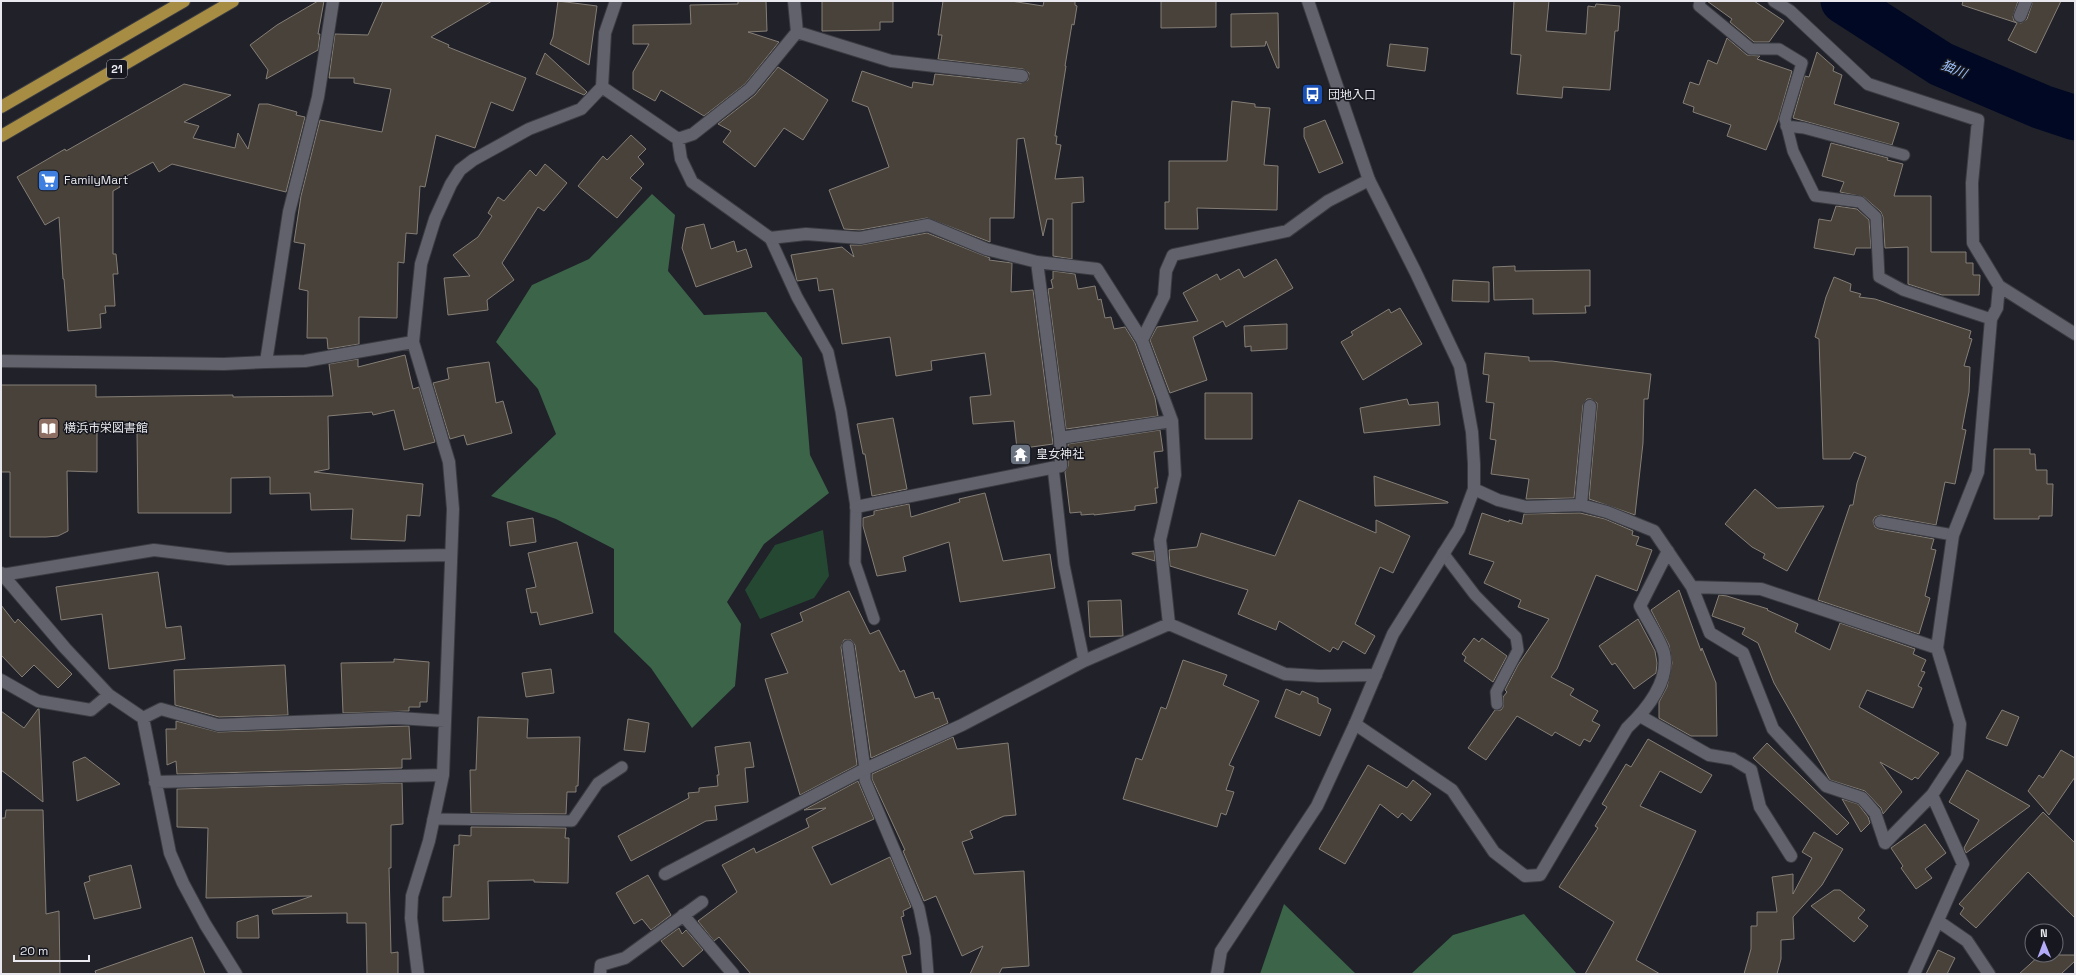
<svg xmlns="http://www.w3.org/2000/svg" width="2076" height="975" font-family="'Space Grotesk','Noto Sans JP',sans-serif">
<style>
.green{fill:#254832}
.forest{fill:#3b6449}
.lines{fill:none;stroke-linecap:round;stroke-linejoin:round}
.river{stroke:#000824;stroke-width:45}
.building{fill:#48423b;stroke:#857e76}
.lane-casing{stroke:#3b3c42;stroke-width:13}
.street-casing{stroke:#3b3c42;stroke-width:14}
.secondary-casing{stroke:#3b3c42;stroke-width:14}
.primary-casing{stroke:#3b3c42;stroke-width:14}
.lane{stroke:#61626b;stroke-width:11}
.street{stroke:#61626b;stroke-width:12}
.secondary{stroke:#61626b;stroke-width:12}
.primary{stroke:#a78c44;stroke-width:12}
.labels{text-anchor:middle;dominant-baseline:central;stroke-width:3;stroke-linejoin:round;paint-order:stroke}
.shield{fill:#17181f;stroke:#a9aab0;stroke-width:1}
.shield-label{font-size:11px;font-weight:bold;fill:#e8e8ee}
.poi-label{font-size:12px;fill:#e8e8ee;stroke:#17181f;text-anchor:start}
.water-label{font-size:13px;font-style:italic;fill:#9cc1fd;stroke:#17181f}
</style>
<rect width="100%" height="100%" fill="#202129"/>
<path class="green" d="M823,530L829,576L814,598L760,619L745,590L775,545Z"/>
<path class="forest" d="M652,194L675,215L668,271L704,315L766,312L802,358L810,455L829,493L764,544L727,602L741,624L735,686L692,728L651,668L614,632V549L556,519L491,496L556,434L538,389L496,342L532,285L589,259Z
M1284,904L1356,974H1260Z
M1524,914L1577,974H1411L1453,935Z"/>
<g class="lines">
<path class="river" d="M1843,1L1941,64L2042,107L2075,118"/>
</g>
<path class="building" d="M318,1H324L318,34H320L318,50L266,79L268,70L250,45L277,25Z
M383,1H492L431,37L449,45L448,47L526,78L513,111L491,102L475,148L436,135L425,187L420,186L417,234L406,233L404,263L398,262L397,318L359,317V344L328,349L327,338H307L308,291L299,289L305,244L294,242L301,196L320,120L382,132L391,89L354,83V78H329L335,34L368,35Z
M558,1L597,6L589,65L550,44L553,37Z
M738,1H766L767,31L748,32L779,42L745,84L704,116L661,90L655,101L633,89V72L649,44H633V25L691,24L690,5L738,4Z
M822,1H893V22H880V30L822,31Z
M943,1H1011L1043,6L1044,1H1075V5L1077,6L1074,25L1072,24L1065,66H1066L1055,136H1057L1056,144L1061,145L1055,179L1083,177L1084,202L1072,203V259L1053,256V219H1047L1043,236L1024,138L1017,139L1014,218H990V242L927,218L860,230L844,229L829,190L889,167L868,107L852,101L862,71L912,88L913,82L933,85L935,74L1021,83L1028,80L1029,73L1023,69L938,59L942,35H938Z
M1161,1H1216V27L1161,28Z
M1514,1H1549L1546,31L1586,34L1588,6L1595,7L1596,4L1620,6L1618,31H1615L1610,90L1563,87L1562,98L1517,94L1521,55L1511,54Z
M1707,1H1754L1784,21L1769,42H1754L1730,22L1732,19Z
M1963,1H2018L2013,17L2014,21L2021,23L2027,19L2033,1H2061L2036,53L2008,40L2017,23L1962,5Z
M1278,13L1279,68H1277L1266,41L1265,46L1231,47V14Z
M1727,38L1747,55L1760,56L1757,59L1792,71L1778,120L1766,150L1727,136L1731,125L1693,112L1694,107L1683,103L1690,82L1699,85L1708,60L1717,64Z
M1390,44L1428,48L1425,71L1387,66Z
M1817,52L1834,67L1833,71L1842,75L1834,104L1899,123L1892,145L1793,118L1805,76L1809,77Z
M545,53L587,92L584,95L536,74Z
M778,67L828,100L803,140L784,128L755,167L723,142L731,131L718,124L755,95Z
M184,84L231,95L184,122L199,126L193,138L235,148L238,133L248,149L259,104H268L297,112L296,115L305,117L286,192L172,164L159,172L153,162L117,181L120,187L113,191V254H116L118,274H113L115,306H105L106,313L100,314L101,328L68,331L64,279H63L59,217L45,225L17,177L65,149L66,151Z
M1232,101L1255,104V107L1270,108L1264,165L1278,166L1277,210L1197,208L1198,229H1165V202H1169V161H1227Z
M1325,120L1343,163L1319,173L1304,137V128Z
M631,135L646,149L638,157L644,164L630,178L642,188L617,218L578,186L603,156L607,160Z
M1831,143L1888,158L1887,160L1903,164L1894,196H1931V252H1966V263H1973V275H1980L1979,295H1942L1908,284V247L1885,248L1883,217L1881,212L1864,197L1840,192L1844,182L1822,176Z
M545,164L567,183L544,211L538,207L502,263L514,280L487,300L488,310L448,315L444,278L470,276L453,255L478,237L492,216L488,213L498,197L504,201L530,170L536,176Z
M1836,206L1857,209L1869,220L1871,248H1856L1854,255L1814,248L1819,219L1831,221Z
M704,224L711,249L734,241L737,252L746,249L752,267L696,287L682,248L686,228Z
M927,233L990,258L989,260L1012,263L1011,292L1033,290L1053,444L1017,449L1014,421L973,424L970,397L991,395L985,353L931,361L932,370L896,376L890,337L842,344L833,289L819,291L817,278L797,281L791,255L842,247L854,257L850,245H861Z
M1276,259L1293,288L1226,327L1223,321L1193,337L1207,380L1170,393L1150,340L1157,327L1198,321L1183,293L1217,274L1220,280L1239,269L1244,278Z
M1515,266V271L1590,270V306H1585L1586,313L1533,314V299L1494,300L1493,267Z
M1053,271L1075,274L1078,289L1095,286L1098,300L1101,299L1105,318L1111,317L1114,329L1125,327L1135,343L1155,398L1158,416L1066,429L1048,289L1053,288L1051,280L1053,279Z
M1834,277L1851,284L1850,291L1861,294L1859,297L1875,299L1971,331L1969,338L1972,339L1964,366L1970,367L1969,392L1962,429L1966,430L1955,484L1945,482L1936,525L1881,515L1875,517L1873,521L1875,527L1879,529L1934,539L1931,549L1936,550L1925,596L1930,598L1919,634L1818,600L1850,505H1853L1857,483L1866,457L1854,452L1850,459H1823L1819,339L1815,337L1826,297Z
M1453,280L1489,282V302L1452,301Z
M1400,308L1422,344L1363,380L1341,342L1353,335L1351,332L1389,309L1391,313Z
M1287,324V349L1251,351V346L1245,347L1244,326Z
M1485,353L1529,357V361H1552L1651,374L1648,399H1644L1643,443L1635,515L1589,499L1597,407V403L1591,399H1587L1583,405L1574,498L1526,499L1529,479L1491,474L1496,440L1490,439L1494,403L1486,402L1489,375L1483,374Z
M405,355L413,389L419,387L435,442L404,450L394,410L373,415L372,412L328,416L329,469L314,472L423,484L420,516L407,515L405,541L351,539L353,509L311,510L310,493L270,494V477L231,478V513H138L137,431H97V472L67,471L68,531L58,536L46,537H10V472H1V385H96V397L233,395V397L333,396L329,364L358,359V367Z
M489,362L496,403L503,401L512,433L467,445L464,435L450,439L433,383L449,379L447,368Z
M1205,393H1252V439H1205Z
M1407,399L1409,405L1438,402L1440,425L1364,433L1360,408Z
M893,418L907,489L872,496L865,454H863L857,424Z
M1160,430L1163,451L1154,452L1158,488H1155L1157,503L1135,506V510L1094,515V514L1081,515V512L1070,513L1065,472L1068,466V444Z
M1994,449H2030V454H2035L2036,470H2047V484H2053L2052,516H2039V519H1994Z
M1374,476L1448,502V503L1375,506Z
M1755,489L1777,508L1824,506L1787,571L1763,558L1765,554L1752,547L1725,524Z
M985,493L1003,561L1050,554L1055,588L960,602L949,542L903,557L906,571L877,576L863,526V518L874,515V511L909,504L911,517L960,502L959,499Z
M1299,500L1376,533V520L1410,536L1393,573L1380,567L1355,624L1375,636L1365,654L1343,641L1338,650L1333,647L1330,652L1279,621L1276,630L1238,614L1248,590L1170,566L1169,550L1197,547L1201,533L1275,556Z
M1482,513L1509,522V520L1522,524L1524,514L1580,513L1605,519L1633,531L1632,535L1639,537L1636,545L1652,550L1637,591L1596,575L1557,669L1551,677L1574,689L1570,695L1598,711L1592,721L1600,725L1590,742L1584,739L1580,746L1555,732L1552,736L1517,716L1486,760L1468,748L1495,710H1501L1503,707V697L1507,692L1505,690L1518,665L1549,619L1518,607L1521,600L1484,583L1494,562L1469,554Z
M533,518L536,542L510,546L507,522Z
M577,542L593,613L540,625L537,612L531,613L526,589L536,587L528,553Z
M1154,551L1155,561L1132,554V553Z
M158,572L166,628L181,626L185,659L109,669L102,614L61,620L56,587Z
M1679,590L1701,651L1702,648L1716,683L1717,736H1691L1659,718V702L1667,687L1672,663L1669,645L1651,610Z
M849,591L870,634L879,630L900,672L904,670L915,698L933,692L935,699L939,698L948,723L871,758L855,645L851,640H844L841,647L857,765L800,795L765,679L788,673L771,634L803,621L800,613Z
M1719,595L1727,596L1768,609L1767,610L1798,624L1795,632L1830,650L1840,623L1915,649L1913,654L1926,660L1921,671L1925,672L1918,686L1922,688L1913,708L1867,690L1859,707L1939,753L1918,779L1915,777L1912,780L1880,762L1902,792L1883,814L1881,808L1865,791L1830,780L1774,683L1758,643L1742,634L1745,628L1712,616Z
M1121,600L1123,636L1090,637L1088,601Z
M1,605L15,623L18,619L72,674L58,688L34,665L22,677L1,655Z
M1638,619L1655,651L1657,663L1656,673L1634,689L1615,663L1612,665L1599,646Z
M1474,638L1479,642L1482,638L1507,656L1493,682L1464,661L1466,657L1462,654Z
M394,659L429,662L427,702H420V707H409V711L343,713L341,663L394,662Z
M1183,660L1227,675L1223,685L1259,701L1229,765L1234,767L1226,790L1234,792L1226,815L1221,813L1217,827L1123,799L1136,758L1142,760L1161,707L1166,709Z
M285,665L288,715L219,717L175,705L174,670Z
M551,669L554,693L526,697L522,673Z
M1286,689L1300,695L1302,691L1318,698V703L1331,709L1320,736L1275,717Z
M38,709H39L43,802L1,770V711L24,728Z
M2002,710L2019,717L2007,746L1986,738Z
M478,717L528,719L527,738L580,737L578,786H576V792H567L566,814L471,813L470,770H476Z
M628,719L649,723L645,752L624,750Z
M176,721L218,732L409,726L411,759H402V768L177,774L176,761L167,765L166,729H176Z
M953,737L957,749L1008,743L1016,815L1004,816L970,831L973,838L962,842L974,874L1024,871L1029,966L1002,968L999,974H970L983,946L962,956L936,896L924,901L903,851L905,850L872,779V774Z
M1648,739L1712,775L1701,793L1660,771L1640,806L1696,831L1636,960L1660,974H1585L1614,922L1559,887L1598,828L1595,826L1607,807L1602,804L1626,764L1631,767Z
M750,742L754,767L745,768L748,802L715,806L717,820L706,821L631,861L618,836L689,798L688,793L699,792V788L718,786L717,775H719L715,747Z
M1767,743L1849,823L1837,835L1753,758Z
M2061,750L2075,758V777L2049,815L2028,791L2039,775L2043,778Z
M85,757L120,784L77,801L73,762Z
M1368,765L1407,788L1413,780L1431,794L1411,821L1402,813L1398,818L1380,804L1345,864L1319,849Z
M1967,770L2030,806L1966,853L1964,848L1979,820L1949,802Z
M858,781L874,819L812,847L831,885L890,857L911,907L903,911L904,916L901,917L911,954L902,956L907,974H751L719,937L714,941L698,921L737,892L722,865L754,848L756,853L809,827L806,819L826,808L804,810Z
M402,783L403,824L391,825V868H389L391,953L398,952V974H367L366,923H347V913L273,914L272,910L312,896L206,898L208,828L177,827V789Z
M1842,799L1858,804L1868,817L1870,823L1861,832Z
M6,810H43L46,914L59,911L60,974H1V818H5Z
M2043,812L2075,843V918L2028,872L1976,928L1960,914L1964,908L1959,904Z
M1925,824L1946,853L1925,869L1932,878L1916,889L1901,868L1903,866L1891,848Z
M471,827L566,828L565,838H569L568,883L534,882V880L488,881L489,919L443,921V897H451L454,845H459V835L471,836Z
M1814,832L1843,849L1822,885L1793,917L1794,939L1781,940V959L1777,974H1744L1751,949V926H1757V912H1777L1772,877L1793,874V894L1812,858L1802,852Z
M131,865L141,908L94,919L84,883L90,881L89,876Z
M648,875L671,915L651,930L642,919L634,924L616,893Z
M1834,890H1840L1865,910L1858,918L1868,926L1854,942L1811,906Z
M258,915L259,938H237V922Z
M679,928L682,934L686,930L703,950L683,967L661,941Z
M192,937L205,974H96L95,971Z
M1938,950L1955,958L1947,974H1926Z
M2040,955H2075V961L2061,974H2019Z"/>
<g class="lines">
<defs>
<path id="lane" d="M1700,1L1699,6L1751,49H1779L1802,63L1785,119L1793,151L1815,196L1860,202L1876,217L1879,277L1903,290L1991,319
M1786,126L1804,128L1904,155
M770,238L797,297L828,352L841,411L856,507L855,563L874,619
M1053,467L1064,565L1084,661
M1880,522L1953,535
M1443,553L1475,595L1516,637L1518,650L1496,692L1497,704
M848,646L865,769V780L919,908L925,937L928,974
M433,819L572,821L598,783L622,767"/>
<path id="street" d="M1774,1L1790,11L1868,84L1978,120L1972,183L1973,243L1999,286L2075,334
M2020,16L2026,1
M797,32L891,61L1022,76
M602,87L678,139L681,159L692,182L770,238L806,234L860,238L928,225L986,249L1037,262L1097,269L1142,340L1172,421L1175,475L1160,540L1169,624L1285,674L1319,676L1376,675
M678,139L693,134L750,89L797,32L794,1
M1142,340L1164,296L1166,271L1173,255L1287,231L1328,201L1369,180
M1,361L224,364L266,362L305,361L413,342
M266,362L289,212L318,97L333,1
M1060,438L1172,421
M1474,489L1498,500L1526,507L1581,505L1607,512L1654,531L1692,587L1710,633L1743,653L1773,729L1826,786L1862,798L1875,813L1885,843L1932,795
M1581,505L1590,406
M856,507L1061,466L1060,438L1037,262
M1,573L65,648L109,695L143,718L170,853L183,883L205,924L236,974
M2,575L154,550L228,559L451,555
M1692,587L1761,589L1937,648
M1,680L38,701L91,710L109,695
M1640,716L1709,755L1733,759L1751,770L1760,807L1791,856
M143,718L161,709L218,725L398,718L445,721
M1355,724L1452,790L1494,852L1525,876L1540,875L1627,728C1646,710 1670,681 1664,653C1661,641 1646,618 1640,606L1668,551
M155,782L443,775
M665,874L865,769L962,725L1084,661L1169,624
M683,915L733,974
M1938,921L1967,941L1989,974
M418,974L411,918L412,896L429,841L443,775L453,509L449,462L413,342L421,264L435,219L451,184L460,170L473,160L529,129L581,109L602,87L605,33L616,1
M600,974L601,965L625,958L702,902
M1914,974L1963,864L1932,795L1957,757L1960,724L1937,648L1953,535L1978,472L1991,319L1997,308L1999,286"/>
<path id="secondary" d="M1217,974L1221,951L1317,806L1355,724L1393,634L1459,529L1474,489V464L1472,432L1460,366L1415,271L1369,180L1308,1"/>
<path id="primary" d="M1,107L184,1
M1,136L233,1"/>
</defs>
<use href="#lane" class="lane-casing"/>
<use href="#street" class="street-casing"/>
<use href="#secondary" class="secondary-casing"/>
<use href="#primary" class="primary-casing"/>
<use href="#lane" class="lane"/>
<use href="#street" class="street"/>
<use href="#secondary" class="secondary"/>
<use href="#primary" class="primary"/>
</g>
<defs>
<symbol id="bus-square" viewBox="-11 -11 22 22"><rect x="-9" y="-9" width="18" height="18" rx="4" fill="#1a4fb4" stroke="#17181f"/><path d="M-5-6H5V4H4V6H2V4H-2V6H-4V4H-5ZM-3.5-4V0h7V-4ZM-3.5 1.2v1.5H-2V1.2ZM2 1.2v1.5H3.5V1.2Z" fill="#fff"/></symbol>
<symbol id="supermarket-square" viewBox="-11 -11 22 22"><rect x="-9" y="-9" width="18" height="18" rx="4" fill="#3f7fe0" stroke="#17181f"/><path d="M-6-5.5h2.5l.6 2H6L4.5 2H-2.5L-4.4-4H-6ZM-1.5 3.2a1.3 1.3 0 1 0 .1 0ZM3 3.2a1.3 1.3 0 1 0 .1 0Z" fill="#fff"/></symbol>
<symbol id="library-square" viewBox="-11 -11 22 22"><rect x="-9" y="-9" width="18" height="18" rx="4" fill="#8d6e63" stroke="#17181f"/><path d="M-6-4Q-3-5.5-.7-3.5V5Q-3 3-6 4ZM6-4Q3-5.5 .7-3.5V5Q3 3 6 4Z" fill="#fff"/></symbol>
<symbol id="temple-square" viewBox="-11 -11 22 22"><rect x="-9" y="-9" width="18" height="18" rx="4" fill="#6b7280" stroke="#17181f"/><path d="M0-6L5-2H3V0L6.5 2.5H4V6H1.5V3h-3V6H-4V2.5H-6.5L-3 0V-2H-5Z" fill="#fff"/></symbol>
</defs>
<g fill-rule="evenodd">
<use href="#bus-square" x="1300" y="82" width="25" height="25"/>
<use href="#supermarket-square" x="36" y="168" width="25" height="25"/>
<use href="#library-square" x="36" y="416" width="25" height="25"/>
<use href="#temple-square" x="1008" y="442" width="25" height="25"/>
</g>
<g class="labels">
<rect class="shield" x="107" y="60" width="20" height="18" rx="3"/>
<g class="shield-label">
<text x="117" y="69">21</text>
</g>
<g class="poi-label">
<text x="1328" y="95">団地入口</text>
<text x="64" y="180">FamilyMart</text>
<text x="64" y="428">横浜市栄図書館</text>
<text x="1036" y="454">皇女神社</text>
</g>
<g class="water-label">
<text transform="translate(1954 69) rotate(23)">㹨川</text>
</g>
</g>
<rect width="2076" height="975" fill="none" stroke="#e8e8ee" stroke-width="4"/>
<g transform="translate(2044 943) rotate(359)"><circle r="19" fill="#17181f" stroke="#6b6b72"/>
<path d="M0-3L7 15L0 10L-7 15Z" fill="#b4acf9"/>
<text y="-6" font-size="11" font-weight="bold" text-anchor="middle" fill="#e8e8ee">N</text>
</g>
<path d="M14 955v6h75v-6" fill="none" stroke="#e8e8ee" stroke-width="2"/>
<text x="20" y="955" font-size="12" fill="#e8e8ee" stroke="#17181f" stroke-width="3" paint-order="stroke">20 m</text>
</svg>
